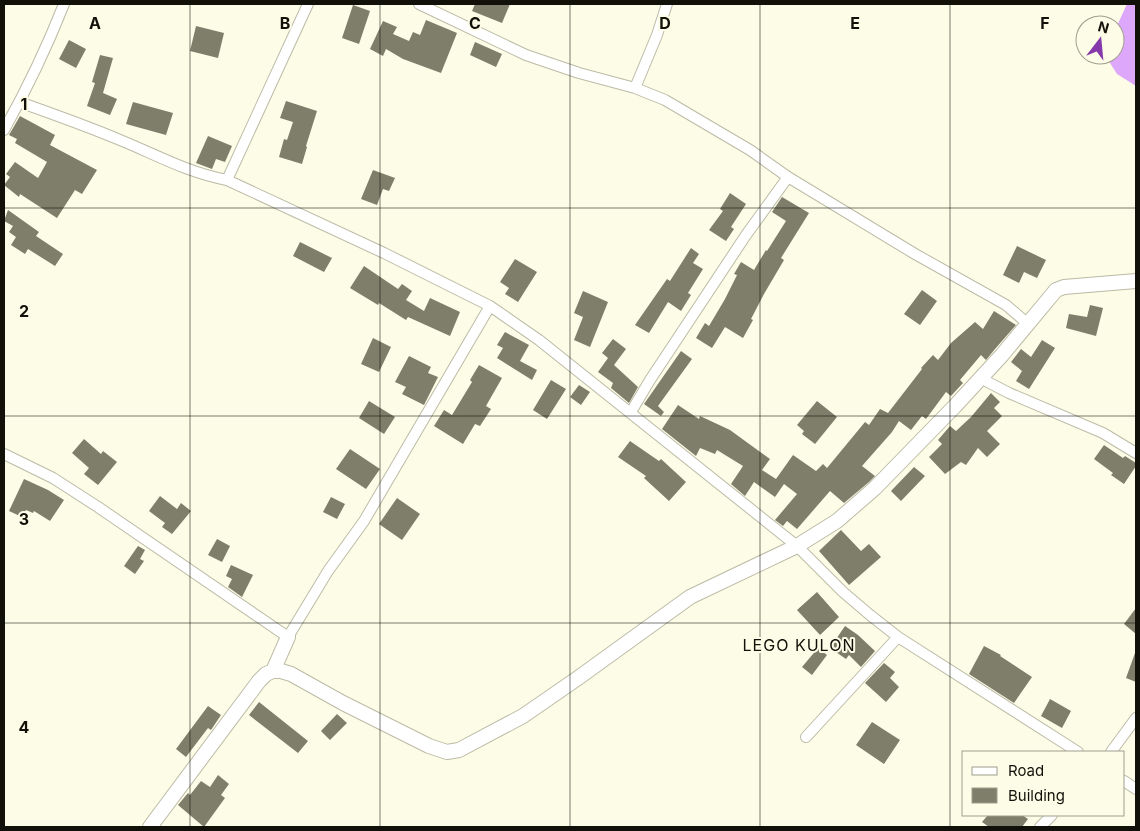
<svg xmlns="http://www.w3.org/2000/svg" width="1140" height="831" font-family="Inter,sans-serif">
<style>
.forest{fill:#dda7fb}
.building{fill:#7f7e6b}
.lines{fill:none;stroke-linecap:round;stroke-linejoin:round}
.street-casing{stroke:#bcbba7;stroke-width:12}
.secondary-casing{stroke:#bcbba7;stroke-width:16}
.street{stroke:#fff;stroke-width:10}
.secondary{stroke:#fff;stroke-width:14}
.grid{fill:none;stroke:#11110a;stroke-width:1;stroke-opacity:0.55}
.labels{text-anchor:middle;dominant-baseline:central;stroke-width:4;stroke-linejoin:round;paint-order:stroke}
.quarter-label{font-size:16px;letter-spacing:1px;fill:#11110a;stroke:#fdfce6}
.grid-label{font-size:16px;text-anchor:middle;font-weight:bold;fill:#11110a;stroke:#fdfce6;stroke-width:4;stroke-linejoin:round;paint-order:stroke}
</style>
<rect width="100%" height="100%" fill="#fdfce6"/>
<path class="forest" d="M1127,4H1136V86L1117,74L1105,55H1115V30Z"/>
<path class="building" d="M475,4H510L502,23L472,11Z
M353,5L370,11L359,44L342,38Z
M426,20L457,33L441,73L403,59L386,49L383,56L370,49L383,21L397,27L393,34L409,41L413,32L420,35Z
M196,26L224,33L218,58L190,51Z
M69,40L86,49L76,68L59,59Z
M475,42L502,54L496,67L470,55Z
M100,55L113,58L103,93L117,99L110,115L87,106L95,83L92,82Z
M286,101L317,111L306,146L307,147L302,164L279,157L284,139L287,140L293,122L280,118Z
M133,102L173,113L166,135L126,124Z
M20,116L55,135L50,145L97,170L82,194L75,190L57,218L20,194L19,197L4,185L10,177L6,174L15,162L38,178L47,162L15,143L17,139L9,135Z
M208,136L232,146L225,162L216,159L212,169L196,163Z
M373,170L395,178L389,191L383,189L377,205L361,199Z
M730,193L746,204L731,227L734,229L726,241L709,230L723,211L720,209Z
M782,197L809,213L781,258L784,260L764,294L751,319L753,320L743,338L725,327L712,348L696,338L705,323L709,326L725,299L737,275L734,274L741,262L754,270L766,250L767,251L786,221L772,212Z
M8,210L39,232L36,236L63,254L55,266L28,249L25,254L11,245L16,237L9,232L13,226L4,221Z
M300,242L332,258L324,272L293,256Z
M1017,246L1046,260L1037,278L1024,272L1019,283L1003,275Z
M691,248L699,254L693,263L703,269L688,293L691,295L681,311L668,302L649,333L635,325L667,279L670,281Z
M515,259L537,272L518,302L505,294L509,288L500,282Z
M364,266L398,289L402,284L412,291L406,300L424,311L430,298L460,312L450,336L408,317L406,320L379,303L378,305L350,288Z
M922,290L937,301L920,325L904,314Z
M583,291L608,302L590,347L574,340L583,317L574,313Z
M1090,305L1103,308L1096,336L1066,328L1069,314L1087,317Z
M994,311L1016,325L995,349L986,360L981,355L960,380L963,383L951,396L946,392L926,419L922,416L911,430L899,421L892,432L862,466L875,476L869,482L844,503L830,491L797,529L787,521L783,526L775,520L797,494L784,484L775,497L754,482L745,496L731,484L743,466L717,450L715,454L700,448L696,456L662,429L678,405L699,419L700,416L730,430L770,459L762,470L776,479L793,455L816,471L823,464L827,468L865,422L869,425L880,409L888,413L922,369L921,368L933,355L938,360L951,343L975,322L983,329Z
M505,332L529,345L520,361L537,370L532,380L497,358L503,348L497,345Z
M373,338L391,347L379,372L361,364Z
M613,339L626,349L614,365L638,387L629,403L611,388L613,383L598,372L608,358L602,353Z
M1042,340L1055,348L1029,389L1016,381L1022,371L1011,362L1021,349L1031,357Z
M681,351L692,359L658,406L664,412L661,416L644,404Z
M409,356L431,367L428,373L438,377L424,405L402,394L406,387L395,382Z
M479,365L502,378L486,406L491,409L480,426L475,424L463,444L434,426L444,410L452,415L472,382L470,380Z
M551,380L566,389L547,419L533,410Z
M579,385L590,392L581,405L570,397Z
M991,393L1000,402L994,408L1002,416L987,431L1000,444L987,457L978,448L966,465L961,462L945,474L929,457L942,444L938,440L950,426L956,431L971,417Z
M369,401L395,417L384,434L359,418Z
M817,401L837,417L815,444L802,434L804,431L797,425Z
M84,439L101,454L103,451L117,462L98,485L84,474L89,468L72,453Z
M630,441L659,461L661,459L686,482L669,501L644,478L646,476L618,457Z
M1104,445L1123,458L1125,456L1136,463V466L1124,484L1111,475L1113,473L1094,459Z
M350,449L380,469L366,489L336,469Z
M914,467L925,476L901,501L891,491Z
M24,479L48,490L64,500L50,521L34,511L33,513L26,510L22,517L9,511Z
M160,496L177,509L181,503L191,511L172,534L162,527L165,523L149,511Z
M331,497L345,504L337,519L323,512Z
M397,498L420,514L402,540L379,524Z
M841,530L861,551L869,544L881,557L849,585L819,551Z
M217,539L230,546L222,562L208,555Z
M138,546L145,550L140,559L144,561L135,574L124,566Z
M231,565L253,575L242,597L228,587L232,579L226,576Z
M817,592L839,617L820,635L797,610Z
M1136,608V634L1124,624Z
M845,626L858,635L875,651L861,667L849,655L846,659L830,648Z
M984,646L1001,655L1000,656L1032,677L1014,703L969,674Z
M818,648L827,655L812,675L802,667Z
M1135,653L1136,654V682L1126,678Z
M884,663L895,672L890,678L899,687L886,702L865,683Z
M1050,699L1071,711L1062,728L1041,716Z
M259,702L308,741L298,753L249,715Z
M208,706L221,715L211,730L208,728L186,757L176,749Z
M337,714L347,723L330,740L321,731Z
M872,722L900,740L884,764L856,745Z
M218,775L229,784L221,795L225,798L204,827L178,805L188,793L190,795L201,781L210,787Z
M988,815H1022L1028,819L1022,827H989L982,822Z"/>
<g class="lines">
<defs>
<path id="street" d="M419,4L526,55L579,73L635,88L665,100L750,150L788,177L915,254L1006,305L1027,323
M635,88L657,35L667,4
M19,102C53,114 87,126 120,140C157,155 186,172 227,180L384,253L490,306L539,340L797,546L843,592L870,615L898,637L1078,752
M4,130C27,89 47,47 64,4
M227,180L308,4
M980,378L1009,393L1103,433L1136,453
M631,412L650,380L746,235L788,177
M4,454L53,478L98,507L288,637L328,571L364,521L490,306
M806,737L898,637
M1111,752L1136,718
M1124,781L1136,789
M1040,827L1052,815"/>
<path id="secondary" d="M273,671L288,637
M150,827L259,681L266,674L273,671H281L291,674L343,703L429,746L447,752L459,750L523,716L578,678L690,597L797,546L837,521L875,488L955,406L1002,355L1056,290L1064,287L1136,281"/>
</defs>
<use href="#street" class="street-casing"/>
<use href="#secondary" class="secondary-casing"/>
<use href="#street" class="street"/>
<use href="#secondary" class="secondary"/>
</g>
<path class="grid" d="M190,4V827M380,4V827M570,4V827M760,4V827M950,4V827M4,208H1136M4,416H1136M4,623H1136"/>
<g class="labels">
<g class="quarter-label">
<text x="799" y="645">LEGO KULON</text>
</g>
</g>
<g class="grid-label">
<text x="95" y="29">A</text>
<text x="285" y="29">B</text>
<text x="475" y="29">C</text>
<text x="665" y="29">D</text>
<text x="855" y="29">E</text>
<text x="1045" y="29">F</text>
<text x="24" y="110">1</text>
<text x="24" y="317">2</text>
<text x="24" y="525">3</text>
<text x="24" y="733">4</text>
</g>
<rect width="1140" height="831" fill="none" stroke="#11110a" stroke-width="10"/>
<rect x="962" y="751" width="162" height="65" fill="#fdfce6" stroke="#9f9e8e"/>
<rect x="972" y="767" width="25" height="8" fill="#ffffff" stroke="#9f9e8e"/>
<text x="1008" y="776" font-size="15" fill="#11110a">Road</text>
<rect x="972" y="788" width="25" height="15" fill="#7f7e6b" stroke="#9f9e8e"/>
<text x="1008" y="801" font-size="15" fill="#11110a">Building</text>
<g transform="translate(1100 40) rotate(16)"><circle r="24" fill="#fdfce6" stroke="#9f9e8e"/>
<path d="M0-4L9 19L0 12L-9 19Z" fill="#8639aa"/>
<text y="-8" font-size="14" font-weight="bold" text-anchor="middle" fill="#11110a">N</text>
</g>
</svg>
